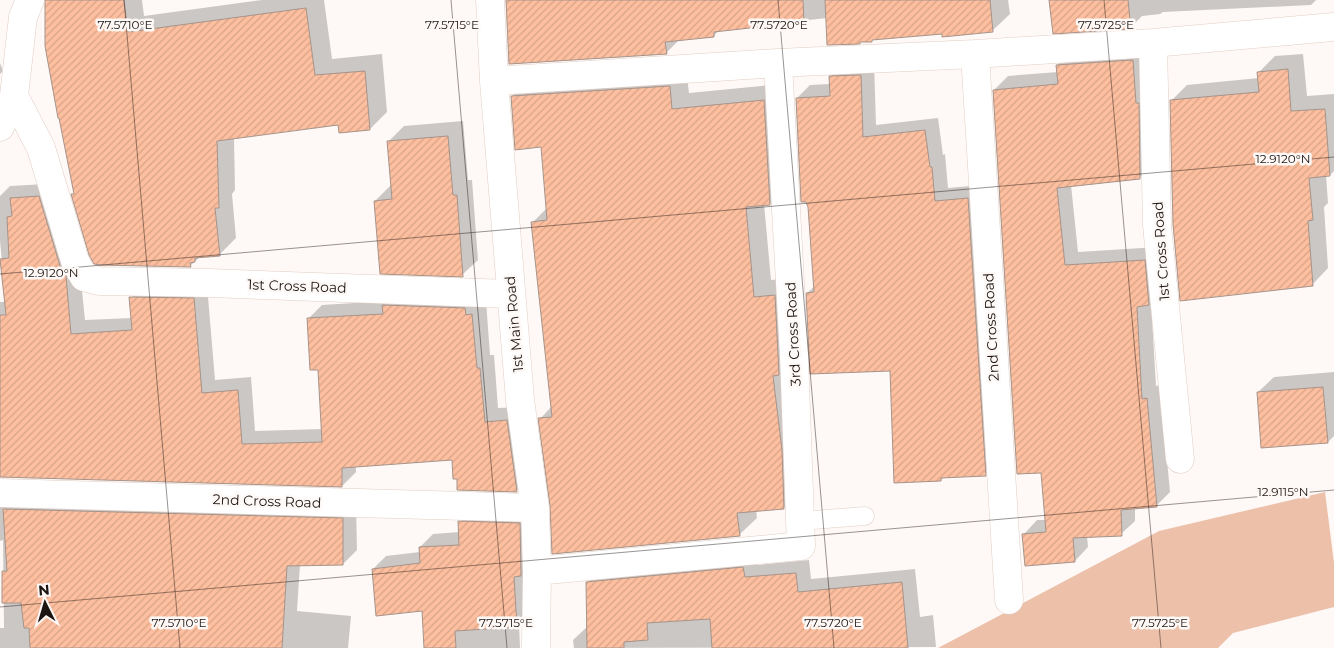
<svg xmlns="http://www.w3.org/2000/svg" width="1334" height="648" font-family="Montserrat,sans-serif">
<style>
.green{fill:#ecc0a9}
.shadow{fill:#0003}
.building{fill:url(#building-hatch);stroke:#a6948a}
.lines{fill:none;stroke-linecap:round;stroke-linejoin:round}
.service-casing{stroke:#e2cdc3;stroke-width:19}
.minor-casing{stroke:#e2cdc3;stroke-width:29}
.service{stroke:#fff;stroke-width:18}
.minor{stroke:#fff;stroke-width:28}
.ticks{fill:none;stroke:#1c1511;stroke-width:1;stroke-opacity:0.45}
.labels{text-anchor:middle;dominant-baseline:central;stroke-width:5;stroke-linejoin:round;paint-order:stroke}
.street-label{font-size:14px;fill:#1c1511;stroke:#fef9f7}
.ticks-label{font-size:12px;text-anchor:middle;fill:#1c1511;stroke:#fef9f7;stroke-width:5;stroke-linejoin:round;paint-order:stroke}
</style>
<defs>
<pattern id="building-hatch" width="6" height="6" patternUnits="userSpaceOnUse" patternTransform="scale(1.25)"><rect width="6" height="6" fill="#fdbf9f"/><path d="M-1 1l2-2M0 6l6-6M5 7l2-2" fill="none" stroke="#d8a388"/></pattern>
</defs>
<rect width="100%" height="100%" fill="#fef9f7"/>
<path class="green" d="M1325,492L1334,563V607L1233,633L1218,648H938L1159,531Z"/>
<path class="shadow" d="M50,0H142L144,16L262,0H324L332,59L382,54L387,112L370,129L339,124L234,138L235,190L232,194L236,238L219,255L200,257L190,266L73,195L75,193Z
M507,0H1008L1010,14L992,31L943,33L827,18L719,30L714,36L680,39L666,53Z
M1050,0H1316L1311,5L1163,12L1160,14L1142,16L1130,28Z
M1146,47L1154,164L1140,177L1071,185L1078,252L1158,247L1151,302L1156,386L1160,385L1170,492L1156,506L1135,508V521L1121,534L1087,536L1088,547L1075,561L1024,534L1037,520H1046L1042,471L994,90L1008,76L1058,72L1057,65L1071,51Z
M1303,54L1307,96L1334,94V171L1330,175H1326L1328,203L1324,207L1328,268L1312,285L1171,101L1187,85L1259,78V72L1275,56Z
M874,62L876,125L938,118L943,155L945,154L948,188L981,185L998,461L985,474L944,477L941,480L892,370L807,293L815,286L809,207L797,98L810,85L830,84V77L843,63Z
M0,63L3,71L0,74Z
M686,69L689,93L781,84L787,187L770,204H764L771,280L792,278L801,491L783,508L756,510L757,518L739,535L552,506L540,419L552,406L532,223L547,208L542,146L512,96L529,79Z
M463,121L468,180H472L478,260L462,275L375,201L391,185L388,142L404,126Z
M46,184L79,262L85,320L132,318L131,298L145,284L207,285L215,380L251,377L255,431L323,429L319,368L308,319L322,305L388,301H486L490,355H494L498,408L521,407L530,477L516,491L458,477L453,458L356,465V472L342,486L0,476V302H6L0,241V196L10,186Z
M1334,372V436L1328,442L1258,392L1274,377Z
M0,487L356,505L357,550L343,564H300L297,611L351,616L348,648H0V628H4L3,540L0,541Z
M473,509L533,510L530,613L519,624L520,648H425L423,609L373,569L386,556L420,552V547L433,534L460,532V522Z
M756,554L758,565L809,560L811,579L915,569L920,617L933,615L936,647L574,648L573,640L587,627V583L600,569Z"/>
<path class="building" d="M45,0H124L128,32L306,8L315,75L365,71L370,130L339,133L338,125L217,141L219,208H215L220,256L195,258V262L190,263L191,267L101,265L94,264L89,255L71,194H74L59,118H58L45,46Z
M506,0H803L804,22L714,32V37L665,42L667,54L509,64Z
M825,0H990L993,32L942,37V34L872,40V42H860V44L827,45Z
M1049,0H1128L1131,29L1053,34Z
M1133,60L1136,103H1139L1140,179L1057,188L1065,265L1145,260L1149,305L1137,307L1142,399L1147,398L1157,507L1121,510L1122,536L1073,538L1075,562L1025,566L1022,534L1046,532L1041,473L1017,474L993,90L1058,84L1056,65Z
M1288,69L1291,111L1325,109L1330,176L1309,178L1313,220L1308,221L1313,286L1180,301L1173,224L1170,100L1259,92L1257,72Z
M861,75L863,137L925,130L930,167H932L935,201L968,198L986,476L941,478V481L894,483L890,371L810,374L806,293L814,292L808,207L806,202H801L796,98L830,96L829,76Z
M670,86L672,109L764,100L770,205L746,207L754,297L775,295L779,375L773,376L782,450L784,509L737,513L740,536L552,554L550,506L538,418L552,417L531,222L547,220L541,147L515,150L511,96Z
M448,136L453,195H457L463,277L380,274L374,201L392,199L387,141Z
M39,196L60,266L66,276L71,334L132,330L129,297L194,298L202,393L238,390L242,444L322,442L318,370H310L307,318L383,314L382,305L465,308L466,315L472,314L477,368H480L485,422L507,420L517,492L457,490V479H453L452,460L342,468V487L0,477V315H6L0,259L9,258L7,217L12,216L10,198Z
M1323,387L1328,443L1261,448L1257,392Z
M3,509L343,518V565L287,566L282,648H30L29,628H24L21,603H2V571H7Z
M458,521L520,523L521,576L514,577L517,627L455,631L456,648H424L422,611L376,616L372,569L420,563L419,547L459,545Z
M743,567L745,577L796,573L798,592L902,582L908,648H712L710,619L647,623L648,640L624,642V648H587L586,582Z"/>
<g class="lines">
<defs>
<path id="service" d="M800,521L865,516"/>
<path id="minor" d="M30,0L23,17L14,96L41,148L75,261L84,277L99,281L209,283L511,294
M490,0L494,81L520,400L535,508L537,571L536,648
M1153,43L1157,225L1180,459
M975,54L1009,600
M494,81L778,63L975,54L1153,43L1334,27
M0,127L14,96
M0,493L535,508
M537,571L801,546L794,356L778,63"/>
</defs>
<use href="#service" class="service-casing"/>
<use href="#minor" class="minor-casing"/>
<use href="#service" class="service"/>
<use href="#minor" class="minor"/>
</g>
<path class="ticks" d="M124,0L180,648M451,0L507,648M778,0L834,648M1104,0L1161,648M0,274L1334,157M0,607L1334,490"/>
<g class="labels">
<g class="street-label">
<text transform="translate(1161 251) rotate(-94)">1st Cross Road</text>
<text transform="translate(297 286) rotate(2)">1st Cross Road</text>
<text transform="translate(514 324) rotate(-95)">1st Main Road</text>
<text transform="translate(991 327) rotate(-93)">2nd Cross Road</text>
<text transform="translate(793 334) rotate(-93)">3rd Cross Road</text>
<text transform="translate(267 501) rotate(2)">2nd Cross Road</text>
</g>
</g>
<g class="ticks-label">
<text x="125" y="29">77.5710°E</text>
<text x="452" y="29">77.5715°E</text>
<text x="779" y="29">77.5720°E</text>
<text x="1106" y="29">77.5725°E</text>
<text x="1283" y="163">12.9120°N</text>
<text x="51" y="277">12.9120°N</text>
<text x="1283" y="496">12.9115°N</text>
<text x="179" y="627">77.5710°E</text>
<text x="506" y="627">77.5715°E</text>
<text x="833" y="627">77.5720°E</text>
<text x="1160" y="627">77.5725°E</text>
</g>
<g transform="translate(45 603) rotate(355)" stroke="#fef9f7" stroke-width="4" paint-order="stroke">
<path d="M0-4L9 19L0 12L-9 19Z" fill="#1c1511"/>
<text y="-8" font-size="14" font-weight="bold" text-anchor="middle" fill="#1c1511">N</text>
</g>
</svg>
